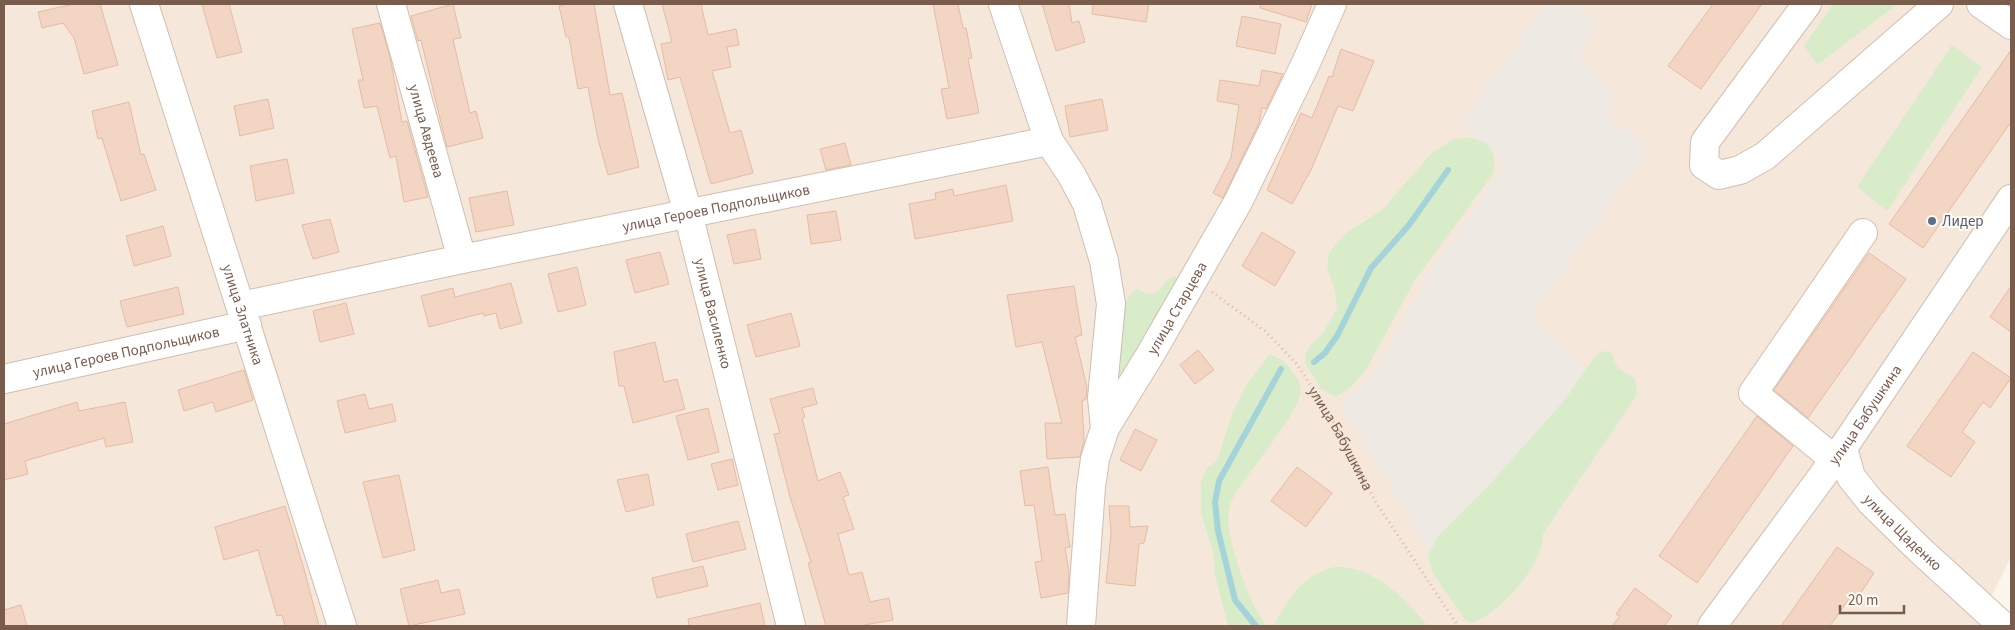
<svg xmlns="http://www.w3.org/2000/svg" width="2015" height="630" font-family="'Source Sans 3',sans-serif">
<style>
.residential{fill:#f5e8da}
.industrial{fill:#efe9e4}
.green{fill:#d8ecc9}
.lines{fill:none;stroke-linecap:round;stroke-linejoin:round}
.stream{stroke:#a5d3da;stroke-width:6}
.building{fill:#f3d5c3;stroke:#e6bba3}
.minor-casing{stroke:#d1beb0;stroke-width:30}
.path{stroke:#d9b8a5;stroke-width:3;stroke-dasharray:1 4;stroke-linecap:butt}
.minor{stroke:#fff;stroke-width:28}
.service-dot{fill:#5c6f8a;stroke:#fffaf3;stroke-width:2}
.labels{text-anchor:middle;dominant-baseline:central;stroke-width:4;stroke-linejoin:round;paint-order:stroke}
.street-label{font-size:15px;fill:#7a5c4d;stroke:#fffaf3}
.service-label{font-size:15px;fill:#4e5e75;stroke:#fffaf3;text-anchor:start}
</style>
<rect width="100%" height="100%" fill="#fdf6ec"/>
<path class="residential" d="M4,4H2011V557L1981,617L1991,626H4Z"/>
<path class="industrial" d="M1546,4H1578L1597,25L1578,51L1615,96L1609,117L1649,149L1531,318L1594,375L1481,512L1430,552L1340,404L1376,370L1429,273L1506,163L1460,124Z"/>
<path class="green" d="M1833,4H1898L1817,65L1804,46Z
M1952,45L1982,67L1887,211L1857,187Z
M1464,138C1488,138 1498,150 1493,174L1415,280L1367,368L1351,387L1336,397L1321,389L1305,363V354L1311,345L1322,334L1337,309L1335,291L1327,267L1329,253L1346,233L1382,210L1431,154L1452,140Z
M1175,276L1181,280L1123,385L1111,379C1114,357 1117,300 1136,289C1164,302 1156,283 1175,276Z
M1604,351L1612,353C1614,356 1614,361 1616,364C1625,380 1641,371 1636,396L1543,534C1544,565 1500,613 1472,623L1465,620L1432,572L1428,556L1438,536L1490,484L1563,402L1597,354Z
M1269,355C1280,357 1286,362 1292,371C1295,375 1299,380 1300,385C1308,409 1239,477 1230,505C1221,529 1250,608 1267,626H1228L1215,575L1213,552L1201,513V482L1206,469L1217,461L1232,414L1246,386Z
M1334,567C1375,566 1403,597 1428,626H1273C1291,597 1299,577 1334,567Z"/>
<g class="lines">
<path class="stream" d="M1314,362L1325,353L1337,336L1371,268L1409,225L1448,170
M1256,626L1235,600L1218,531L1215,502L1219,481L1281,369"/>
</g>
<path class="building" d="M74,4H100L118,65L84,74L74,38L63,23L42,28L38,12Z
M202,4H229L242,52L217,58Z
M453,4L461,38L453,39L470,113L476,111L483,138L447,147L421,40L418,41L411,16Z
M568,4H594L610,95L622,93L639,167L608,175L598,139L588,87L578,89L569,37H566L559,6Z
M662,4H701L708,35L736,29L739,45L727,47L731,67L712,71L730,133L741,130L753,173L711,184L680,77L668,80L661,44L672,42Z
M933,4H958L963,28H966L972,58L968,59L979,113L947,119L941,89L949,88Z
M1042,4H1069L1072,23L1079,21L1085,42L1056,51Z
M1093,4H1149L1146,22L1092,14Z
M1261,4H1312L1306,22L1260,8Z
M1713,4H1762L1701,89L1668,66Z
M1242,16L1281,24L1275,54L1236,46Z
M380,23L390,57L402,122L407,121L428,197L404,202L396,156L390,158L377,106L364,108L358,80H363L352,29Z
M1341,49L1374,61L1353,111L1338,106L1311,170L1292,204L1267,190L1301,113L1312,118L1329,76L1332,77Z
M2011,50V122L1923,248L1889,224Z
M1262,70L1283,74L1266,109L1262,108L1259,123L1223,198L1213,193L1231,158L1239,105L1217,101L1220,80L1259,86Z
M268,99L274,128L240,136L234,106Z
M1102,99L1108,130L1070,137L1065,106Z
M129,102L141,155L144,154L156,190L121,201L102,138L98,139L92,111Z
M845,143L851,165L826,170L820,149Z
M287,159L294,193L256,201L250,166Z
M1006,185L1013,221L915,239L909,204L936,199L935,193L953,189L954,196Z
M507,191L514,225L476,232L469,198Z
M836,211L841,240L811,244L807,215Z
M330,219L339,252L313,259L302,225Z
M163,226L171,256L134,266L126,236Z
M755,229L761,259L734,264L727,235Z
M1262,232L1295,252L1275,286L1242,266Z
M660,252L669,284L635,293L626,260Z
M1869,253L1906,279L1808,418L1774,390Z
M577,267L586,305L558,312L548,274Z
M511,283L522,323L500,329L496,313L484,316L483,313L429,327L421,296L453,288L455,297Z
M1074,286L1082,335L1075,337L1087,387L1086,399L1082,401L1084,441L1080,457L1047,459L1045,423H1062L1042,342L1016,347L1007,295Z
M2011,286V332L1990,317Z
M178,287L184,314L127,327L120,301Z
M346,303L354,334L320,342L313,311Z
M791,313L800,346L756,357L747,325Z
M655,342L664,382L677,379L685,409L633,423L624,386H619L614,352Z
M1198,350L1214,370L1195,384L1180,365Z
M1973,352L2011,378L1990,408L1983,402L1962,432L1975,442L1951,477L1907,446Z
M244,370L253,400L216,412L213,402L184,411L178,390Z
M813,388L817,404L802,408L805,417L802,418L818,481L840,472L849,495L843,497L854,529L838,534L849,575L862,572L870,602L889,598L893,620L859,626H826L808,563L811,562L790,497L774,434L780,433L770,399Z
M365,394L369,409L392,404L396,421L345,433L337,401Z
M77,402L79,411L125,402L133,442L106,447L104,438L25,461L28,474L4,480V424Z
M708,408L719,452L688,460L676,416Z
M1757,416L1793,446L1697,583L1659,556Z
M1135,429L1157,440L1141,471L1120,460Z
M732,459L738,485L718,490L711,464Z
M1048,467L1055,515L1065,514L1070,547L1065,548L1069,572L1068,593L1041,598L1035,562L1042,561L1034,505L1025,506L1020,471Z
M1297,467L1332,493L1306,527L1271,501Z
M648,474L654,505L626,512L617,480Z
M399,475L415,550L383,558L363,482Z
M285,506L304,569L319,626H285L282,615L277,616L258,550L224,560L215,527Z
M1109,506H1129L1130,527L1148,526L1144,543L1139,544L1135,586L1106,583L1111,534Z
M738,521L746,549L693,562L686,534Z
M1837,547L1874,573L1854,603L1849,599L1830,626H1781Z
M703,566L708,586L657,598L652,578Z
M438,580L441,593L459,589L465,614L409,626L400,589Z
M1635,588L1672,616L1664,626H1612L1620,616L1616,614Z
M760,603L765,626H689L688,619Z
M21,605L27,626H4V610Z"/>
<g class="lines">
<defs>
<g id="minor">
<path id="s2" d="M144,4L342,626"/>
<path id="s3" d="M391,4L462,259"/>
<path id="s4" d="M628,4L688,213L791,626"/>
<path d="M1003,4L1049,141L1071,174L1087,204L1104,261L1111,304L1102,398L1105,428"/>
<path d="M1807,4L1705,142L1704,165L1719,175L1740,170L1765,156L1939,4"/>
<path d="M1981,4L2011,25"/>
<path id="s5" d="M241,306L462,259L1049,141"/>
<path id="s6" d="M4,379L247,325"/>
<path id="s7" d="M1843,448L1851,477L1871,502L1920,550L2003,626"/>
<path d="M1835,460L1753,393L1863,233"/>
<path id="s8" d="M1081,626L1091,487L1095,459L1105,428L1150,355L1238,202L1305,65L1332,4"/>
<path id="s9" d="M1712,626L1843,448L2011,199"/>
</g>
</defs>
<use href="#minor" class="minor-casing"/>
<path class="path" id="s1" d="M1212,292L1266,332L1297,364L1338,429L1375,501L1458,626"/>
<use href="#minor" class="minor"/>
</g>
<circle class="service-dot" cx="1932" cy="221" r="5"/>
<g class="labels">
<g class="street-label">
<text stroke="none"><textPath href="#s3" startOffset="132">улица Авдеева</textPath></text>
<text stroke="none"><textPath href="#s5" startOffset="485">улица Героев Подпольщиков</textPath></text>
<text stroke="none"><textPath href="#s8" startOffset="340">улица Старцева</textPath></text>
<text stroke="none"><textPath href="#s4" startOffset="321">улица Василенко</textPath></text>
<text stroke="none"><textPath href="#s2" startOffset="326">улица Златника</textPath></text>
<text stroke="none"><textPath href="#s6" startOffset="125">улица Героев Подпольщиков</textPath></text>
<text stroke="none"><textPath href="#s9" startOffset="261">улица Бабушкина</textPath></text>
<text stroke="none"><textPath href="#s1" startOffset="198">улица Бабушкина</textPath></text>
<text stroke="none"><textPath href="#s7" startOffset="106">улица Щаденко</textPath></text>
</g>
<g class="service-label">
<text x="1942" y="221">Лидер</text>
</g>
</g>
<rect width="2015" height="630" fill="none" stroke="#7a5c4d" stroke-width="10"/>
<path d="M1840 605v8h64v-8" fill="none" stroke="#7a5c4d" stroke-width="2.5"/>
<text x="1848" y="605" font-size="15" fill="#7a5c4d" stroke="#fffaf3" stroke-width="4" paint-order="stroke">20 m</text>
</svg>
